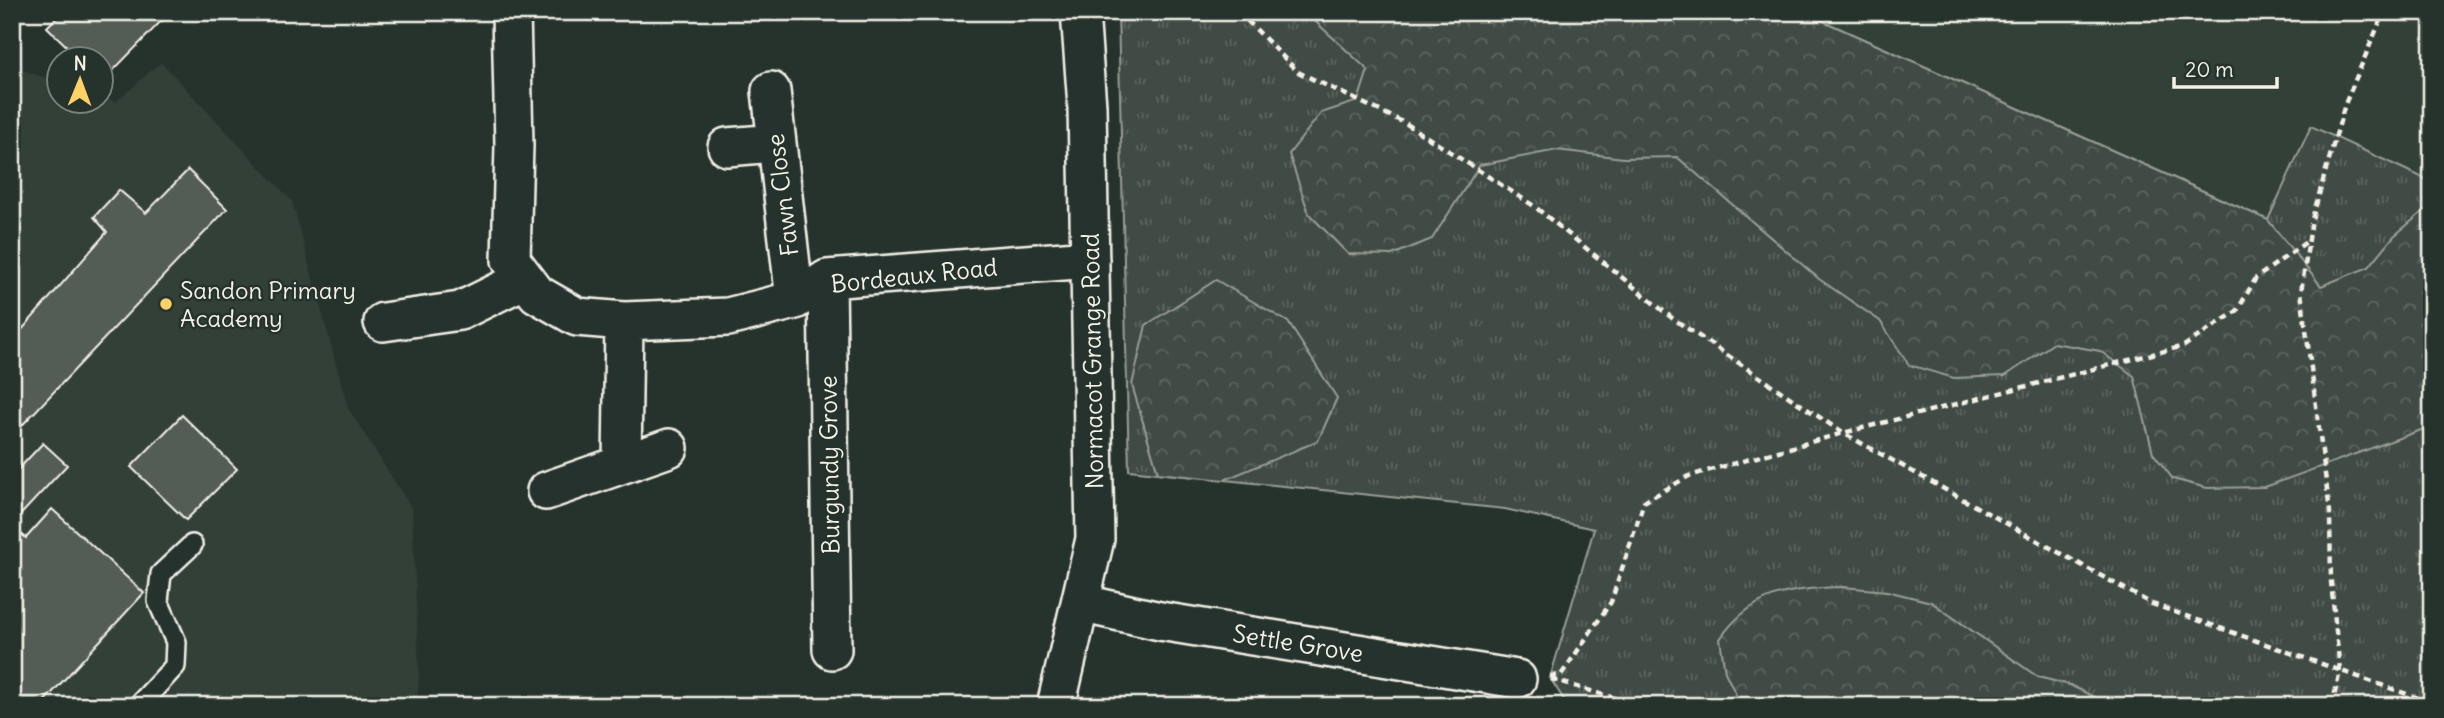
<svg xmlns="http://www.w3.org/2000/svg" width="2444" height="718" font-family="Delius,sans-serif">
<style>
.built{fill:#333f39}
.grass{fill:url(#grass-tufts);stroke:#9a9e96;stroke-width:2}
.forest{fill:url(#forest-crowns);stroke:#9a9e96;stroke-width:2}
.building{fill:#525c55;stroke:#f4f1e8;stroke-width:2}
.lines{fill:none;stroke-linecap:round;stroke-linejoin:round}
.lane-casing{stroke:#f4f1e8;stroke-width:24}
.street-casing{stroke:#f4f1e8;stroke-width:42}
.path{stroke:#f4f1e8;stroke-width:4.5;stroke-dasharray:7 5;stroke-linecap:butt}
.lane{stroke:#26332d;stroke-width:19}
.street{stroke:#26332d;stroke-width:37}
.poi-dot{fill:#ffd166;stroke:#26332d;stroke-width:2.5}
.labels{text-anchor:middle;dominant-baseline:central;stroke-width:5;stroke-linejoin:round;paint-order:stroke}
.street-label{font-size:24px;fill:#f4f1e8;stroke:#26332d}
.poi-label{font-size:24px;fill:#f4f1e8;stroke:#26332d;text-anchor:start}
</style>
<defs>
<pattern id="grass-tufts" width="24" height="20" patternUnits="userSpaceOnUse" patternTransform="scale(1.75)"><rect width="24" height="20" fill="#414b45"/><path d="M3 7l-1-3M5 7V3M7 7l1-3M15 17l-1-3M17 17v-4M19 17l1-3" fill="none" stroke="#5d6560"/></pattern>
<pattern id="forest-crowns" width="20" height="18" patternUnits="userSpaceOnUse" patternTransform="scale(1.75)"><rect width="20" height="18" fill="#414b45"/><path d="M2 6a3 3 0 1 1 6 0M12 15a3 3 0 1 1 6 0" fill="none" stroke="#5d6560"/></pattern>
</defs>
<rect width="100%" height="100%" fill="#26332d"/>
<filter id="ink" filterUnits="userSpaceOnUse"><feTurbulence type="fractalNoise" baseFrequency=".0143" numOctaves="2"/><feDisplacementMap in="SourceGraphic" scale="14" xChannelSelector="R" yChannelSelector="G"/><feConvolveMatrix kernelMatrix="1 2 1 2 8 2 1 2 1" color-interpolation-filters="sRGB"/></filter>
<g filter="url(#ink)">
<path class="built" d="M1803,12H2432V182L2311,126L2268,220Z
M161,62L292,201L348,408L412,509L419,673L417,706H12V66L59,83L60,102H102V97L116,102Z"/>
<path class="grass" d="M1118,12H1803L2268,220L2311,126L2432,182V706H1568L1550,678L1594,529L1505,509L1129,470Z"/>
<path class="forest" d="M1305,12H1803L2268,220L2321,286L2369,267L2394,236L2432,204V426L2265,487L2207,488L2173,479L2153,453L2134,376L2100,351L2054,343L2005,376L1954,378L1909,365L1880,321L1819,279L1677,157L1623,158L1557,150L1480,165L1432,239L1392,255L1348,254L1309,214L1289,154L1321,113L1358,101L1368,70Z
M1216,280L1288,322L1337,398L1318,441L1224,480L1158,473L1132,385L1146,325Z
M1843,587L1887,591L1931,602L2038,677L2070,685L2100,700L2104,706H1744L1740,703L1725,672L1720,639C1751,593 1791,588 1843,587Z"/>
<path class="building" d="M62,12H170L103,81L102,60H81L47,27Z
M188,170L227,209L12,436V341L107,232L94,217L119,190L146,213Z
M182,415L237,469L186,520L131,467Z
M43,443L67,465L12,524V476Z
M52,509L144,593L40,706H12V526L26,538Z"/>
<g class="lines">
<defs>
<path id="lane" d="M138,706L175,666L176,642L158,601L161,574L192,545"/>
<path id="street" d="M511,12L514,145L511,260L537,294L577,317L624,321L728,317L795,300L827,279L1090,259
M771,91L795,300
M727,147L775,143
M827,279L832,650
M383,322L460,311L525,279
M622,464L624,321
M546,491L669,448
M1080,603L1160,621L1517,679
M1056,706L1095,539L1087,106L1080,12"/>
</defs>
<use href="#lane" class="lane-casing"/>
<use href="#street" class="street-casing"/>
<path class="path" d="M1239,12L1298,72L1405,123L1534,206L1672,318L1843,433L2152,604L2432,703
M1550,676L1561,675L1611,602L1644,502L1689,476L1843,433L2184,346L2237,311L2256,278L2309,240
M1551,679L1641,706
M2332,706L2340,671L2331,582L2330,512L2301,292L2312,219L2345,104L2384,12"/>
<use href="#lane" class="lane"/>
<use href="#street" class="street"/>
</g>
</g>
<circle class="poi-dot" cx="166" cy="304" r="7"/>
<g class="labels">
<g class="street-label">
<text transform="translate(782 195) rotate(-97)">Fawn Close</text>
<text transform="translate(914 275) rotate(-6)">Bordeaux Road</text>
<text transform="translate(1092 361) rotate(-91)">Normacot Grange Road</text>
<text transform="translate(829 465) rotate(-91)">Burgundy Grove</text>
<text transform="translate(1298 643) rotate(9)">Settle Grove</text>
</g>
<g class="poi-label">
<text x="180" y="290">Sandon Primary<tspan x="180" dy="28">Academy</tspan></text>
</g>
</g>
<rect width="2444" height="718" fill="none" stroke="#26332d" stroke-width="42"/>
<rect x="21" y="21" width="2402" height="676" fill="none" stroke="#f4f1e8" stroke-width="2.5" filter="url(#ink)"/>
<g transform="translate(80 80) rotate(1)"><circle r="33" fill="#26332d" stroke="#787f78" stroke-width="2"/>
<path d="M0-5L12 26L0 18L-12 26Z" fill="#ffd166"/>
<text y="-10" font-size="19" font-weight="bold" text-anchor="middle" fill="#f4f1e8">N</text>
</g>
<path d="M2174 77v10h103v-10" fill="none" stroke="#f4f1e8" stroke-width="3.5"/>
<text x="2185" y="77" font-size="21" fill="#f4f1e8" stroke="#26332d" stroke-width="5" paint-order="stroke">20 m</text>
</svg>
